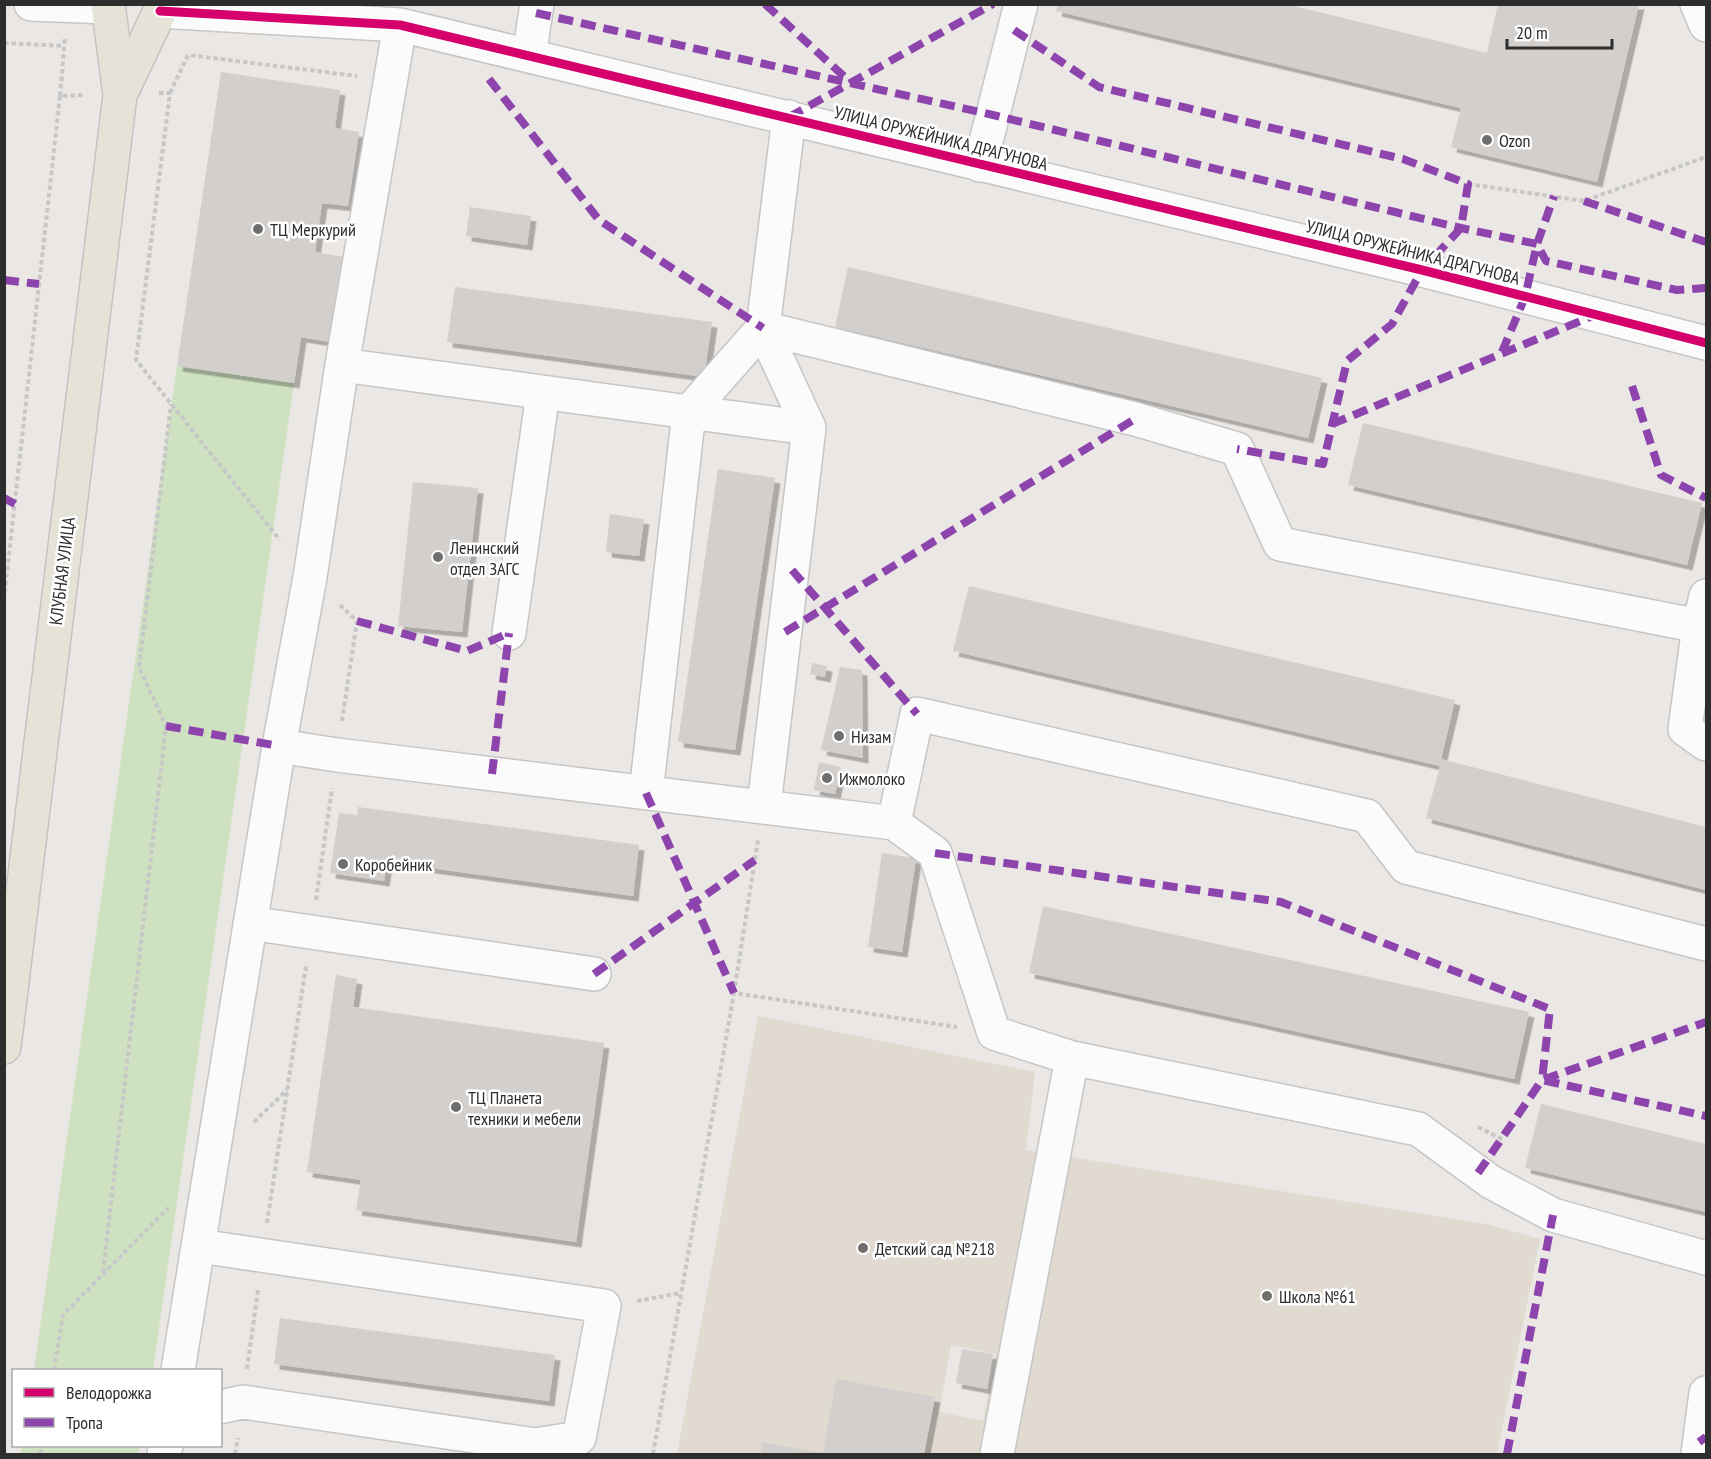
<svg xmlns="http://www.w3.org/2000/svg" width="1711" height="1459" font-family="'PT Sans Narrow',sans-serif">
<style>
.education{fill:#e0dad1;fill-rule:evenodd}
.green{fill:#cee1c1}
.building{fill:#d2cfcd;filter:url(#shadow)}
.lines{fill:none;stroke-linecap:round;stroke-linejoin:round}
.minor-casing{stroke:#c6c6c6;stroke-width:36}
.major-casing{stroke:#c6c4c3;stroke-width:36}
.path{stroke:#c7c7c7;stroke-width:4;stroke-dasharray:4.5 3;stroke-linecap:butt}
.minor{stroke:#fcfbfb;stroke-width:33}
.major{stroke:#e5e2d7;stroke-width:33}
.quiet{stroke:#8e44ad;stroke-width:8;stroke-dasharray:15 8;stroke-linecap:butt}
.cycleway-casing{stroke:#fff;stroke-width:13}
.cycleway{stroke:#d6006c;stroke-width:9}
.poi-dot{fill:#6f6e6d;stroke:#fff;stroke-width:2}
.labels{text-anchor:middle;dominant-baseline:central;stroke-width:5;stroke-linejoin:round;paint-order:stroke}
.street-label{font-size:18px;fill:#2d2d2d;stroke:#fff}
.poi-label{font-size:18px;fill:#2d2d2d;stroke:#fff;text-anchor:start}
</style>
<defs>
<filter id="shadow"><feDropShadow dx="5.5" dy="5.5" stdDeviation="0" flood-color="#0004"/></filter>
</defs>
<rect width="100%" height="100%" fill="#eae7e4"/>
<path class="education" d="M758,1016L1035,1072L1026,1150L1486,1224L1540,1239L1497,1454H677ZM951,1345L996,1354L983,1421L939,1412Z"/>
<path class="green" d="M177,366L294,383L153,1370H34Z
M22,1446H140L138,1454H20Z"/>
<path class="building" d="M1058,4H1286L1487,53L1498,4H1639L1597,182L1451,147L1461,108L1056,11Z
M221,72L340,90L335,128L359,132L348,206L322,203L315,252L343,257L330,342L301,337L294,383L177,366Z
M470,207L531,216L527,245L466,236Z
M848,267L1322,378L1308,438L835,327Z
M455,287L712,322L704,377L447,342Z
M1363,423L1702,503L1687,565L1348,485Z
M718,469L775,478L735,750L678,742Z
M413,482L478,488L462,632L398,626Z
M610,514L644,519L639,556L606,552Z
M969,586L1455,700L1441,759L1706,827V890L1426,818L1440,766L953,651Z
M812,663L827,666L825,677L810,674Z
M840,667L862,670L863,758L821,750Z
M819,762L841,767L835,794L814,790Z
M358,807L639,845L633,896L387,862L384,881L330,873L339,813L357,815Z
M882,853L916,858L902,952L868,947Z
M1043,906L1529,1012L1514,1079L1029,973Z
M336,975L357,979L353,1007L604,1043L576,1242L356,1210L361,1180L307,1172Z
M1541,1104L1706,1144V1212L1525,1168Z
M280,1318L555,1355L549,1401L274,1364Z
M962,1349L993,1354L987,1389L956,1383Z
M836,1379L935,1397L924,1454H760L763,1442L823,1453Z"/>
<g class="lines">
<defs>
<path id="minor" d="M31,4L107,7
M1697,4L1706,25
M160,11L400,25L1422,270L1706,343
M529,56L537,4
M980,165L1021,4
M342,365L689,412L646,793
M689,412L763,328L1135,419L1237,449L1280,544L1699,626
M689,412L809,428
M1706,596L1699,626L1685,729L1706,744
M509,633L543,393
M279,746L337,755L894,823L917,714L1367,816L1406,867L1706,944
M764,806L809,428L763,328L789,117
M894,823L935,853L994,1033L1072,1058L1418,1129L1491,1182L1553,1215L1706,1258
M250,923L594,974
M199,1246L604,1306L579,1438L535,1445
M178,1370L279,746L310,577L342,365L400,25
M220,1407L243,1402L535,1445L534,1454
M164,1454L166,1446
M997,1454L1072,1058
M1698,1454L1706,1393"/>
<path id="major" d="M120,95L160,11V4
M4,1047L120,95L108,4"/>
</defs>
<use href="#minor" class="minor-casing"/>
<use href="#major" class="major-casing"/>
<path class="path" d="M4,43L64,46
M159,93H170L136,360L280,540
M170,93L188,55L357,76
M60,96L65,38
M1468,184L1584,201L1706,157
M4,600L60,96L85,95
M340,605L357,621L342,721
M316,900L332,788
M734,993L758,840
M254,1122L287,1090
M1478,1127L1502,1139
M267,1223L306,966
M103,1272L166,726L139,667L171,404
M637,1301L681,1293
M247,1369L258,1290
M54,1370L63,1315L168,1208
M40,1454L42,1446
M235,1454L238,1438
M653,1454L734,993L957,1027"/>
<use href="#minor" class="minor"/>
<use href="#major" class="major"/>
<path class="quiet" d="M765,4L849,81
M536,13L993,115L1461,228L1537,244L1546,261L1677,290L1706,288
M1014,30L1099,87L1403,159L1468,184L1461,228L1422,270L1392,324L1347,361L1323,464L1237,449
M489,79L599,220L763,328
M789,117L993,4
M1584,201L1706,242
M4,280L39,284
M1502,352L1525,297L1537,244L1554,196
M1632,386L1661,475L1706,498
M1332,424L1595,315
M4,498L15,504
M792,570L917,714
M357,621L467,651L509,633
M785,632L1135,419
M166,726L279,746
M492,774L509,633
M646,793L734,993
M935,853L1281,902L1550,1009L1542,1080L1706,1116
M594,974L755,860
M1478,1173L1542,1080L1706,1022
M1699,1442L1706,1437
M1507,1454L1553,1215"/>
<defs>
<path id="cycleway" d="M160,11L400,25L1422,270L1706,343"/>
</defs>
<use href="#cycleway" class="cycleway-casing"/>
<use href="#cycleway" class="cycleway"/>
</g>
<g class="poi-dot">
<circle cx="1487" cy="140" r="6"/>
<circle cx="258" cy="229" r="6"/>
<circle cx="438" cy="557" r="6"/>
<circle cx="839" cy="736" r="6"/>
<circle cx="827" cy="778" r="6"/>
<circle cx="343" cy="864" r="6"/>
<circle cx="456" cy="1107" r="6"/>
<circle cx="863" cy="1248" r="6"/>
<circle cx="1267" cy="1296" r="6"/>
</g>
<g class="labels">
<g class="street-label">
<text transform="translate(941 138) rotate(14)">УЛИЦА ОРУЖЕЙНИКА ДРАГУНОВА</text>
<text transform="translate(1413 252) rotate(14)">УЛИЦА ОРУЖЕЙНИКА ДРАГУНОВА</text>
<text transform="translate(62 571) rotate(-83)">КЛУБНАЯ УЛИЦА</text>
</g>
<g class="poi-label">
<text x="1499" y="140">Ozon</text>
<text x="270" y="229">ТЦ Меркурий</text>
<text x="450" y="547">Ленинский<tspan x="450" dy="21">отдел ЗАГС</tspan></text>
<text x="851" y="736">Низам</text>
<text x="839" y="778">Ижмолоко</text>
<text x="355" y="864">Коробейник</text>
<text x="468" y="1097">ТЦ Планета<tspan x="468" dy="21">техники и мебели</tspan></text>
<text x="875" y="1248">Детский сад №218</text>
<text x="1279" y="1296">Школа №61</text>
</g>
</g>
<rect width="1711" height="1459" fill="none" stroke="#2d2d2d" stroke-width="12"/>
<rect x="12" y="1369" width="210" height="78" fill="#ffffff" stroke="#ababab" stroke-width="1.5"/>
<rect x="24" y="1388" width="30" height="9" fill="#d6006c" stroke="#ababab" stroke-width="1.5"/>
<text x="66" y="1399" font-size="18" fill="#2d2d2d">Велодорожка</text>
<rect x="24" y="1418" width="30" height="9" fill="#8e44ad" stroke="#ababab" stroke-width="1.5"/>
<text x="66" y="1429" font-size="18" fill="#2d2d2d">Тропа</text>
<path d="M1507 39v9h105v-9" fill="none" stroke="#2d2d2d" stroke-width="3"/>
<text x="1516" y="39" font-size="18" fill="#2d2d2d" stroke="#ffffff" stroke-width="4.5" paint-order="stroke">20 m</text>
</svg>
